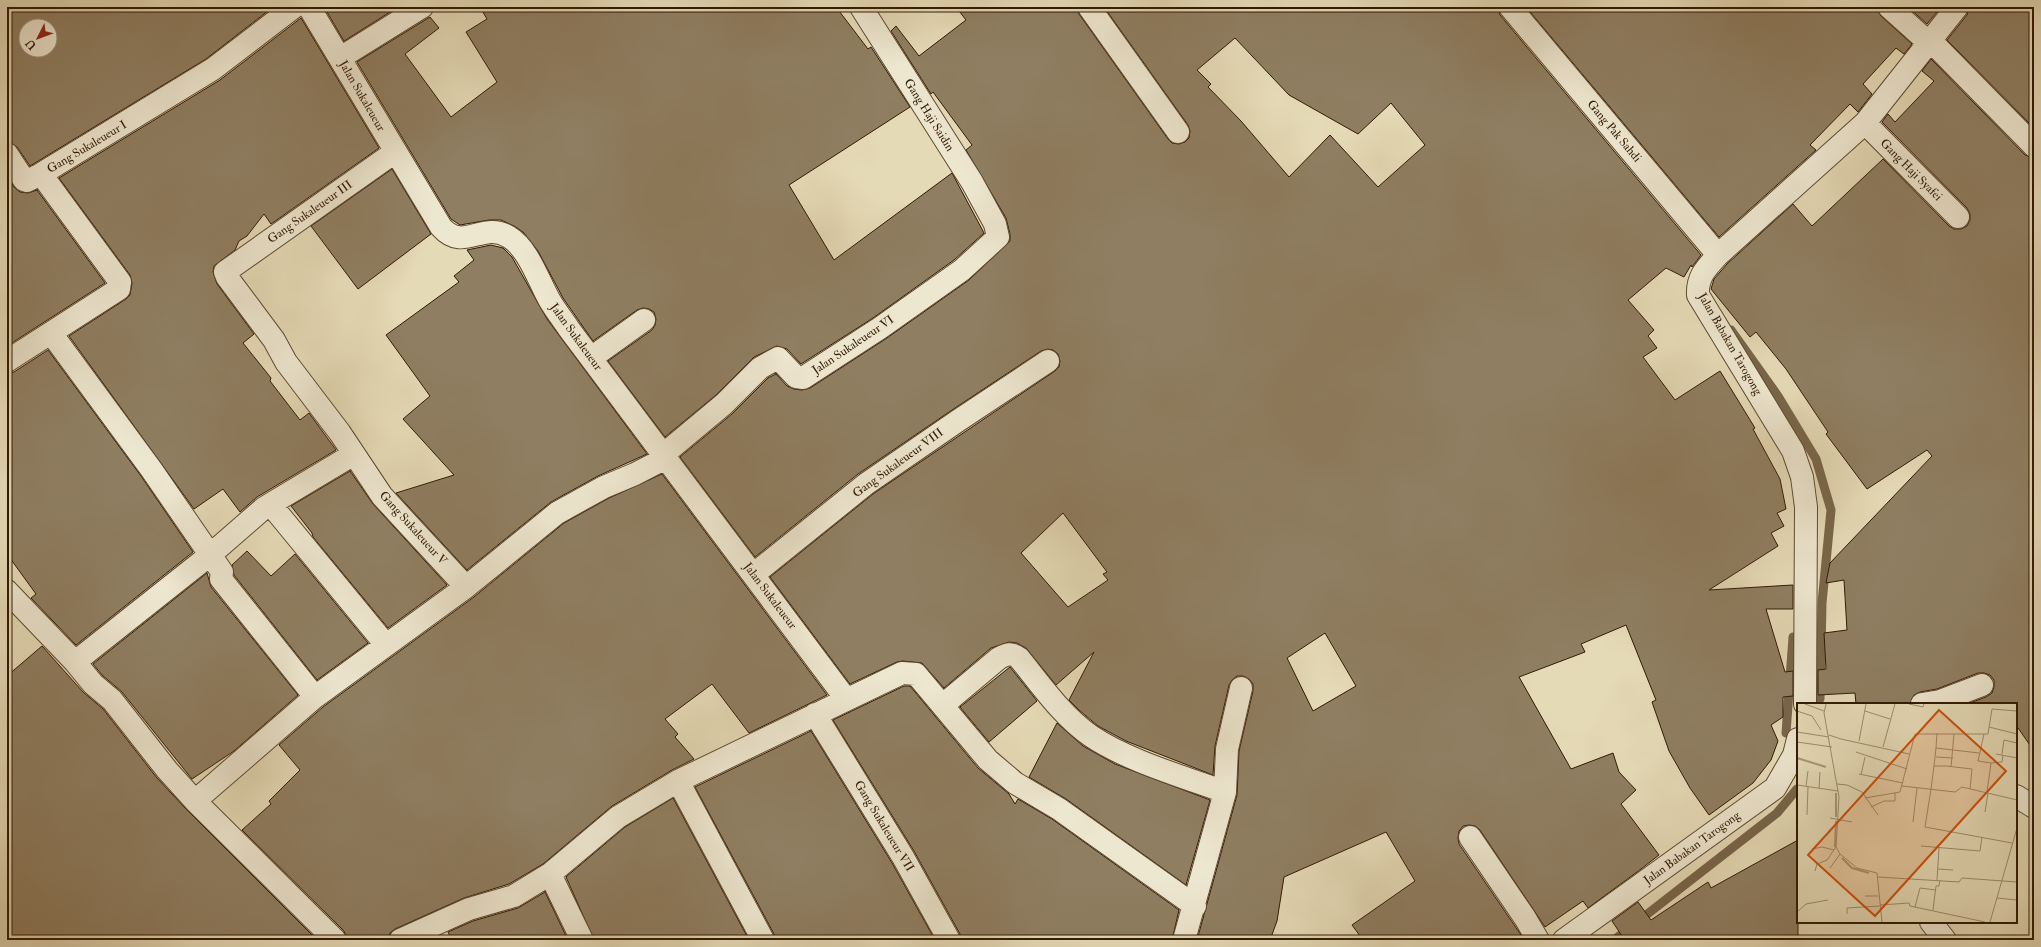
<svg xmlns="http://www.w3.org/2000/svg" width="2041" height="947" font-family="'IM FELL Double Pica',serif">
<style>
.lines{fill:none;stroke-linecap:round;stroke-linejoin:round}
.stream{stroke:#78664a;stroke-width:9}
.building{fill:#8f7e61;stroke:#311a04;fill-rule:evenodd}
.street-casing{stroke:#5e4a30;stroke-width:24}
.street{stroke:#eee7d0;stroke-width:22}
.labels{text-anchor:middle;dominant-baseline:central;stroke-width:3.5;stroke-linejoin:round;paint-order:stroke}
.street-label{font-size:12px;fill:#311a04;stroke:#eee7d0}
.inset-river{fill:none;stroke:#a89979;stroke-width:2}
.inset-road{fill:none;stroke:#9d8d6f;stroke-width:1}
.view{fill:#cd500b;fill-opacity:0.15;stroke:#cd500b;stroke-width:2}
.inset-edge{fill:none;stroke:#311a04;stroke-width:2}
</style>
<rect width="100%" height="100%" fill="#e5dab6"/>
<filter id="stains"><feTurbulence type="fractalNoise" baseFrequency=".005" numOctaves="4"/><feColorMatrix values="0 0 0 0 .2 0 0 0 0 .09 0 0 0 0 .02 0 0 0 .5 -.17"/></filter>
<radialGradient id="worn" r=".72"><stop offset=".6" stop-color="#630" stop-opacity="0"/><stop offset="1" stop-color="#630" stop-opacity=".3"/></radialGradient>
<g class="lines">
<path class="stream" d="M1731,330L1778,396L1816,459L1831,510L1822,603L1820,699
M1786,733L1793,637
M1614,940L1777,813L1797,789"/>
</g>
<path class="building" d="M7,7H273L206,59L30,166L17,147L7,142ZM26,26H50V50H26Z
M324,7H398L344,41Z
M480,7H836L868,49L871,47L910,107L789,185L834,260L952,173L984,233L954,260L873,318L801,364L787,349L777,346L754,357L716,395L665,437L608,361L652,330L655,325L656,319L654,312L649,309L643,308L637,310L593,341L563,298L538,251L523,232L514,226L501,220H489L460,225L451,219L357,62L430,17L439,28L405,54L451,117L497,82L466,32L487,19Z
M956,7H1077L1079,14L1168,139L1172,143L1179,144L1185,142L1189,138L1190,131L1188,125L1104,7H1498L1500,15L1701,255L1692,267L1691,265L1684,277L1666,268L1628,300L1654,330L1648,336L1657,348L1643,357L1675,400L1720,371L1755,428L1753,429L1780,479L1786,509L1777,513L1784,526L1771,533L1778,546L1709,590L1793,585V609H1766L1785,672L1793,671V696L1783,697V717L1771,725L1778,741L1771,760L1753,783L1709,815L1690,788L1669,751L1652,702L1656,700L1626,625L1581,644L1585,652L1519,677L1571,769L1613,753L1619,772L1636,790L1621,804L1659,855L1637,872L1588,908L1583,901L1545,927L1480,830L1475,826L1469,825L1463,826L1459,831L1458,838L1459,844L1521,935L1514,940H1363L1352,925L1415,881L1386,832L1284,877L1277,921L1270,940H1197L1237,795L1239,751L1253,691V684L1249,679L1243,676H1237L1232,680L1229,685L1215,746L1213,775L1126,741L1098,726L1079,710L1069,700L1094,652L1056,685L1026,648L1017,643L1009,642L991,648L944,688L922,663L903,661L897,662L850,684L770,577L873,494L1055,371L1059,367L1060,361L1058,354L1053,350L1048,349L1041,351L952,410L858,474L755,557L680,457L732,414L768,378L776,374L787,386L794,389L802,390L810,388L887,338L969,280L1010,241V234L1006,218L966,150L972,145L933,92L931,94L891,31L896,26L919,56L966,20ZM1235,38L1289,95L1358,134L1391,103L1425,145L1378,187L1330,135L1289,177L1241,121L1208,87L1211,84L1197,70ZM1063,513L1107,572L1103,574L1108,580L1068,607L1021,553ZM1325,633L1356,686L1313,711L1287,658Z
M1526,7H1877L1881,16L1912,44L1904,54L1896,48L1863,84L1872,94L1858,112L1850,104L1810,145L1816,150L1719,237Z
M1908,7H1941L1927,24Z
M1969,7H2034V128L1947,40L1967,15Z
M301,18L379,148L271,224L264,214L247,236L239,241L235,250L214,266L213,272L217,284L254,334L243,343L271,378L270,381L300,420L309,413L336,450L257,497L240,512L223,489L194,509L69,336L126,299L130,295L132,283L130,275L59,178L220,80Z
M1931,59L2025,155L2034,158V751L2016,725V704H1967L1986,697L1992,693L1994,687V680L1990,675L1984,673H1978L1937,689L1920,692L1914,695L1910,704H1856L1855,693L1818,695V670L1826,669L1824,633L1847,630L1844,580L1826,583L1830,563L1932,456L1927,450L1867,489L1826,434L1828,432L1786,369L1756,332L1750,337L1711,289L1714,279L1727,264L1793,204L1812,226L1883,159L1949,226L1954,229H1961L1967,226L1970,220V214L1967,208L1882,122L1888,114L1895,122L1934,81L1922,71Z
M392,169L431,234L358,289L311,226Z
M7,177L14,187L20,192L28,193L37,190L105,283L7,346Z
M491,245L503,248L512,257L547,319L647,454L598,476L551,502L467,570L396,493L454,475L403,419L430,396L386,335L459,282L454,276L474,260L467,250Z
M48,350L141,476L193,552L76,645L31,598L36,594L7,554V373L14,372Z
M350,471L373,504L447,585L388,628L313,537L312,533L291,506Z
M662,474L827,695L749,733L712,684L665,719L678,734L675,737L694,759L672,770L612,806L543,864L509,884L464,898L395,929L390,933L388,940H347L344,931L242,830L271,804L269,801L300,770L279,745L323,707L474,597L564,523L609,498Z
M247,551L271,576L295,554L368,643L317,680L234,575L232,565Z
M207,573L211,587L298,695L234,751L192,779L122,692L102,675L93,664Z
M42,646L83,692L103,709L157,778L186,809L317,940H7V676Z
M1010,667L1037,701L989,742L960,707Z
M904,686H910L978,768L1009,794L1015,804L1018,799L1052,819L1179,910L1172,940H961L960,934L914,851L833,720Z
M1057,723L1083,746L1115,764L1210,800L1186,885L1066,799L1029,777Z
M811,731L892,863L935,940H775L774,934L695,787Z
M673,798L749,940H594L566,877L625,827Z
M1798,840V940H1622L1624,939L1612,921L1638,902L1651,920L1708,882L1711,888Z
M545,892L568,940H452L448,932L473,921L518,908Z"/>
<g class="lines">
<defs>
<path id="street" d="M309,7L441,227C464,253 483,220 509,237C528,248 539,282 550,301C556,311 563,320 569,329L846,699
M1089,7L1178,132
M1510,7L1718,255
M1889,7L1928,42
M1930,40L2034,146
M340,58L422,7
M1865,123L1958,217
M395,152L225,272L227,277L274,340L286,362L340,433L382,496L466,587L557,513L604,487L635,474L666,458
M7,154L24,180L27,181L41,174
M51,333L151,469L222,572L221,579L315,697L195,801
M591,358L644,320
M7,361L119,289L120,282L41,174L213,69L294,7
M664,454L724,404L760,368L778,358L796,377L803,378L880,328L962,270L998,237L995,224L972,182L861,7
M271,505L386,645
M754,574L866,484L959,420L1048,361
M7,591L75,662L93,684L112,700L167,770L195,801L335,940
M75,662L210,555L264,508L354,454
M315,697L466,587
M1805,704L1806,507L1802,477L1793,451L1698,295C1697,277 1706,268 1718,255L1865,123L1957,7
M1922,704L1940,701L1982,685
M943,705L999,658C1007,654 1011,652 1019,658C1041,685 1062,716 1091,736C1126,760 1184,777 1225,792
M815,714L903,857L949,940
M678,781L763,940
M2016,796L2034,807
M1470,837L1525,918L1538,940
M550,874L582,940
M1931,922L1945,940
M400,940L469,909L514,896L550,874L618,817L678,781L902,673L916,674L988,760L1015,783L1059,809L1195,906
M1184,940L1225,792L1227,749L1241,688
M1564,940L1775,788L1794,755L1798,739"/>
</defs>
<use href="#street" class="street-casing"/>
<use href="#street" class="street"/>
</g>
<g class="labels">
<g class="street-label">
<text transform="translate(362 96) rotate(60)">Jalan Sukaleueur</text>
<text transform="translate(929 115) rotate(58)">Gang Haji Saidin</text>
<text transform="translate(1614 131) rotate(50)">Gang Pak Sahdi</text>
<text transform="translate(87 147) rotate(-31)">Gang Sukaleueur I</text>
<text transform="translate(1911 170) rotate(45)">Gang Haji Syafei</text>
<text transform="translate(310 212) rotate(-35)">Gang Sukaleueur III</text>
<text transform="translate(576 337) rotate(54)">Jalan Sukaleueur</text>
<text transform="translate(1730 344) rotate(60)">Jalan Babakan Tarogong</text>
<text transform="translate(853 345) rotate(-34)">Jalan Sukaleueur VI</text>
<text transform="translate(898 463) rotate(-36)">Gang Sukaleueur VIII</text>
<text transform="translate(413 528) rotate(48)">Gang Sukaleueur V</text>
<text transform="translate(770 596) rotate(53)">Jalan Sukaleueur</text>
<text transform="translate(884 826) rotate(59)">Gang Sukaleueur VII</text>
<text transform="translate(1692 848) rotate(-36)">Jalan Babakan Tarogong</text>
</g>
</g>
<g transform="translate(1797 703)">
<rect width="220" height="220" fill="#e5dab6"/>
<path class="inset-river" d="M0,55L29,64M39,90V114M38,144L39,118M45,155L55,165L72,170"/>
<path class="inset-road" d="M8,1L27,8M29,1L27,10L42,94L39,144L43,151L60,165L80,170L85,219M112,1L126,4L127,1M0,8L15,13L24,27M68,8L93,16M192,24L220,31M0,29L32,34M140,30L139,45L182,50M187,31L181,58L194,60L190,89M32,32L44,36L112,51M62,38L69,1M0,39L35,44M86,44L98,1M59,49L110,66M199,51L220,55M205,51L207,37L220,40M139,54L156,55M194,60L205,59L206,52M137,63L139,45M154,64L157,31M62,71L106,80M64,72L68,54M40,81L50,82L65,89L81,112M0,82L41,88M9,83L11,68M105,83L158,89L165,84L220,97M22,85L23,69M134,86L128,124L215,140M134,86L137,63H149L175,66L173,86M68,95L103,89L118,31H191L195,6L220,8M74,104L87,98H98V90M188,109L191,90M10,112L11,84M33,115L55,119M116,119L120,85M124,143L183,148L185,134M15,146L25,144L37,147M33,165L43,151M141,166L156,167M18,168L20,161L30,157L39,144M81,174L162,179L165,175L220,179M140,177L142,145M68,193H81M200,195L220,197M83,202L112,200L113,203L188,219M118,204L123,185L139,187M136,207L139,183H142L143,177M0,209L9,201L31,197M50,211V205L83,203M193,219L220,125"/>
<path class="view" d="M142,7L209,68L78,213L11,152Z"/>
<rect width="220" height="220" class="inset-edge"/>
</g>
<rect width="2041" height="947" fill="none" stroke="#e5dab6" stroke-width="24"/>
<rect x="8" y="8" width="2025" height="931" fill="none" stroke="#311a04" stroke-width="2"/>
<rect x="12" y="12" width="2017" height="923" fill="none" stroke="#311a04"/>
<g transform="translate(38 38) rotate(228)"><circle r="19" fill="#eee7d0" stroke="#a2957e"/>
<path d="M0-3L7 15L0 10L-7 15Z" fill="#8f2418"/>
<text y="-6" font-size="11" font-weight="bold" text-anchor="middle" fill="#311a04">U</text>
</g>
<rect width="100%" height="100%" filter="url(#stains)"/>
<rect width="100%" height="100%" fill="url(#worn)"/>
</svg>
